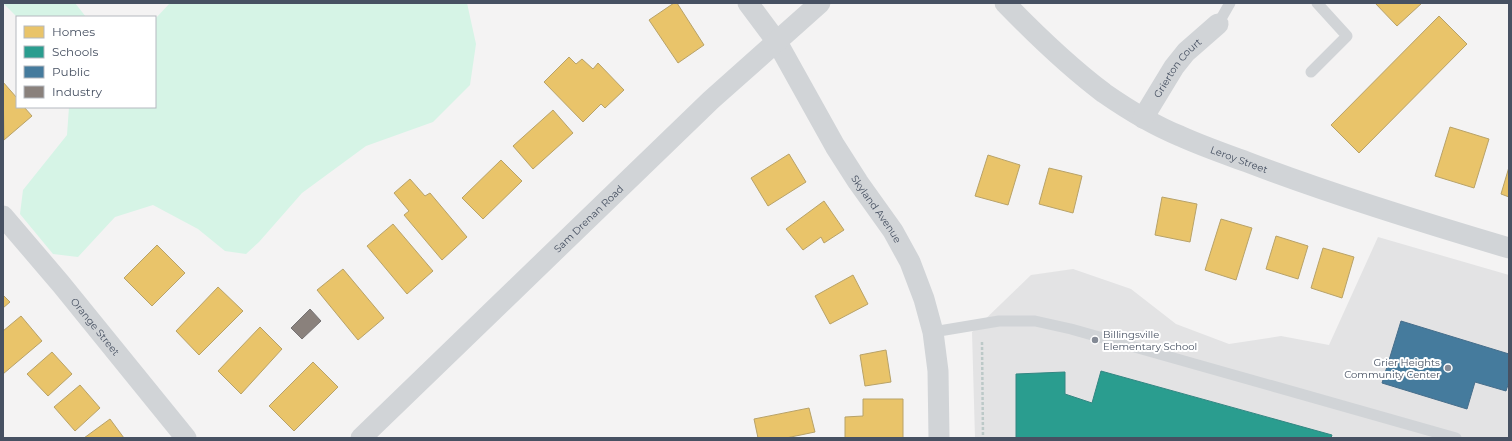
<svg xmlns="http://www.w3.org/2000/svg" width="1512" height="441" font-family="Montserrat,sans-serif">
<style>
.education{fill:#e3e3e4}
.green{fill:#d6f4e6}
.homes{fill:#e9c46a;stroke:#b8a268}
.schools{fill:#2a9d8f;stroke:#338682}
.public{fill:#457b9d;stroke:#466e8b}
.industry{fill:#8a817c;stroke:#767374}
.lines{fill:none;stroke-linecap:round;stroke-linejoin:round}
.path{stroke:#bcc9c8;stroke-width:2.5;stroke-dasharray:3 2;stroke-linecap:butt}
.service{stroke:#d1d4d7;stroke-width:11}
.minor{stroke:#d1d4d7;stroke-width:21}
.poi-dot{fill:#848a95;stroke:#fff;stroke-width:1.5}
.labels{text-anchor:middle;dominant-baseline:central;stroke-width:4;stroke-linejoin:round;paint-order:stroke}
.street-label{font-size:10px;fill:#475162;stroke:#fff}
.poi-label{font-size:10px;fill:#475162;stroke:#fff;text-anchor:start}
</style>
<rect width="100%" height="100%" fill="#f4f3f3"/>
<path class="education" d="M1378,237L1509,275V438H975L972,332L1031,275L1073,269L1131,289L1176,324L1229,344L1281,336L1329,345Z"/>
<path class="green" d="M3,3H75L86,17H17Z
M170,3H467L476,44L470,85L433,122L366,146L302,193L259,242L246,254L225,251L198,229L153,205L115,217L78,257L53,254L20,214L23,190L67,135L69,107H155V19Z"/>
<path class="homes" d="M674,3H677L704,45L678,63L649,20Z
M1375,3H1422L1397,26Z
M1439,16L1467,44L1359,153L1331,125Z
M569,57L576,64L582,59L593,69L598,63L624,90L605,108L601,104L583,122L544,82Z
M3,82L17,98V107H24L32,116L4,140Z
M553,110L573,133L533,169L513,146Z
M1450,127L1489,139L1474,188L1435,176Z
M789,154L806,182L768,206L751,178Z
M988,155L1020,165L1008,205L975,196Z
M501,160L522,181L483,219L462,198Z
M1509,167V197L1501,194Z
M1049,168L1082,176L1073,213L1039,204Z
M410,179L425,196L430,193L467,237L442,260L404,215L409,211L394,193Z
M1162,197L1197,204L1190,242L1155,235Z
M824,201L844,230L824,243L821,237L803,250L786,229Z
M1221,219L1252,228L1236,280L1205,270Z
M393,224L433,271L407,294L367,246Z
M1276,236L1308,246L1298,279L1266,269Z
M157,245L185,273L152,306L124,278Z
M1323,248L1354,257L1342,298L1311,288Z
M343,269L384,318L358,340L317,290Z
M853,275L868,304L830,324L815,296Z
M218,287L243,311L199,355L176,331Z
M3,295L10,302L3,308Z
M21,316L42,341L3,374V331Z
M260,327L282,349L241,394L218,371Z
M886,350L891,382L865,386L860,355Z
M52,352L72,374L48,396L27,374Z
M313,362L338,387L294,431L269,406Z
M80,385L100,408L75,431L54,407Z
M863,399H903V438H845V417L863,416Z
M809,408L815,432L786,438H758L754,419Z
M110,419L124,438H84Z"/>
<path class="schools" d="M1101,371L1332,435L1331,438H1016V374L1065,372V394L1092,403Z"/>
<path class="public" d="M1401,321L1509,354V382L1506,391L1475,382L1467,409L1382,383Z"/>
<path class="industry" d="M310,309L321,321L302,339L291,328Z"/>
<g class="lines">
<path class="path" d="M982,342L983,438"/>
<path class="service" d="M1218,24L1230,3
M1311,72L1347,36L1317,3
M933,332L999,321H1035L1071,329L1456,438"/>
<g class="minor">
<path id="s1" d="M748,3L777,42L835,146L858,182L893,231L910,262L924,299L933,332L938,371L939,438"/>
<path id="s2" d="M1005,3C1036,35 1068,66 1104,93C1127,109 1153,125 1180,136C1202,146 1225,154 1247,162C1333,195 1421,222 1509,248"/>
<path id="s3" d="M1143,118L1174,67L1186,52L1218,24"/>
<path id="s4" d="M3,216L61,284L186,438"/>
<path id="s5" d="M361,438L711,100L820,3"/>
</g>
</g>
<g class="poi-dot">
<circle cx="1095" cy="340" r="4"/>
<circle cx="1448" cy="368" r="4"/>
</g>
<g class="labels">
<g class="street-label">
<text stroke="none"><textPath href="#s3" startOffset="61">Grierton Court</textPath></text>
<text stroke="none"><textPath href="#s2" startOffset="285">Leroy Street</textPath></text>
<text stroke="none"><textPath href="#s1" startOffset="243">Skyland Avenue</textPath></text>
<text stroke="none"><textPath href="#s5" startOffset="316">Sam Drenan Road</textPath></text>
<text stroke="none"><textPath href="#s4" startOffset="144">Orange Street</textPath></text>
</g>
<g class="poi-label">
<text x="1103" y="334">Billingsville<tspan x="1103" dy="12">Elementary School</tspan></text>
<text x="1440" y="362" text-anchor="end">Grier Heights<tspan x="1440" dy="12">Community Center</tspan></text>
</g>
</g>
<rect width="1512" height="441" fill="none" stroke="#475162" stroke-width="8"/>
<rect x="16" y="16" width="140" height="92" fill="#ffffff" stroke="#b5b9c0"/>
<rect x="24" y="26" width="20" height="12" fill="#e9c46a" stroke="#b5b9c0"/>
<text x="52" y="36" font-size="12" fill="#475162">Homes</text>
<rect x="24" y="46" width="20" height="12" fill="#2a9d8f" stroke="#b5b9c0"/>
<text x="52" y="56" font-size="12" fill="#475162">Schools</text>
<rect x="24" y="66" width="20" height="12" fill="#457b9d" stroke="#b5b9c0"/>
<text x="52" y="76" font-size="12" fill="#475162">Public</text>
<rect x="24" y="86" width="20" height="12" fill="#8a817c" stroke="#b5b9c0"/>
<text x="52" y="96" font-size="12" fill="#475162">Industry</text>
</svg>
